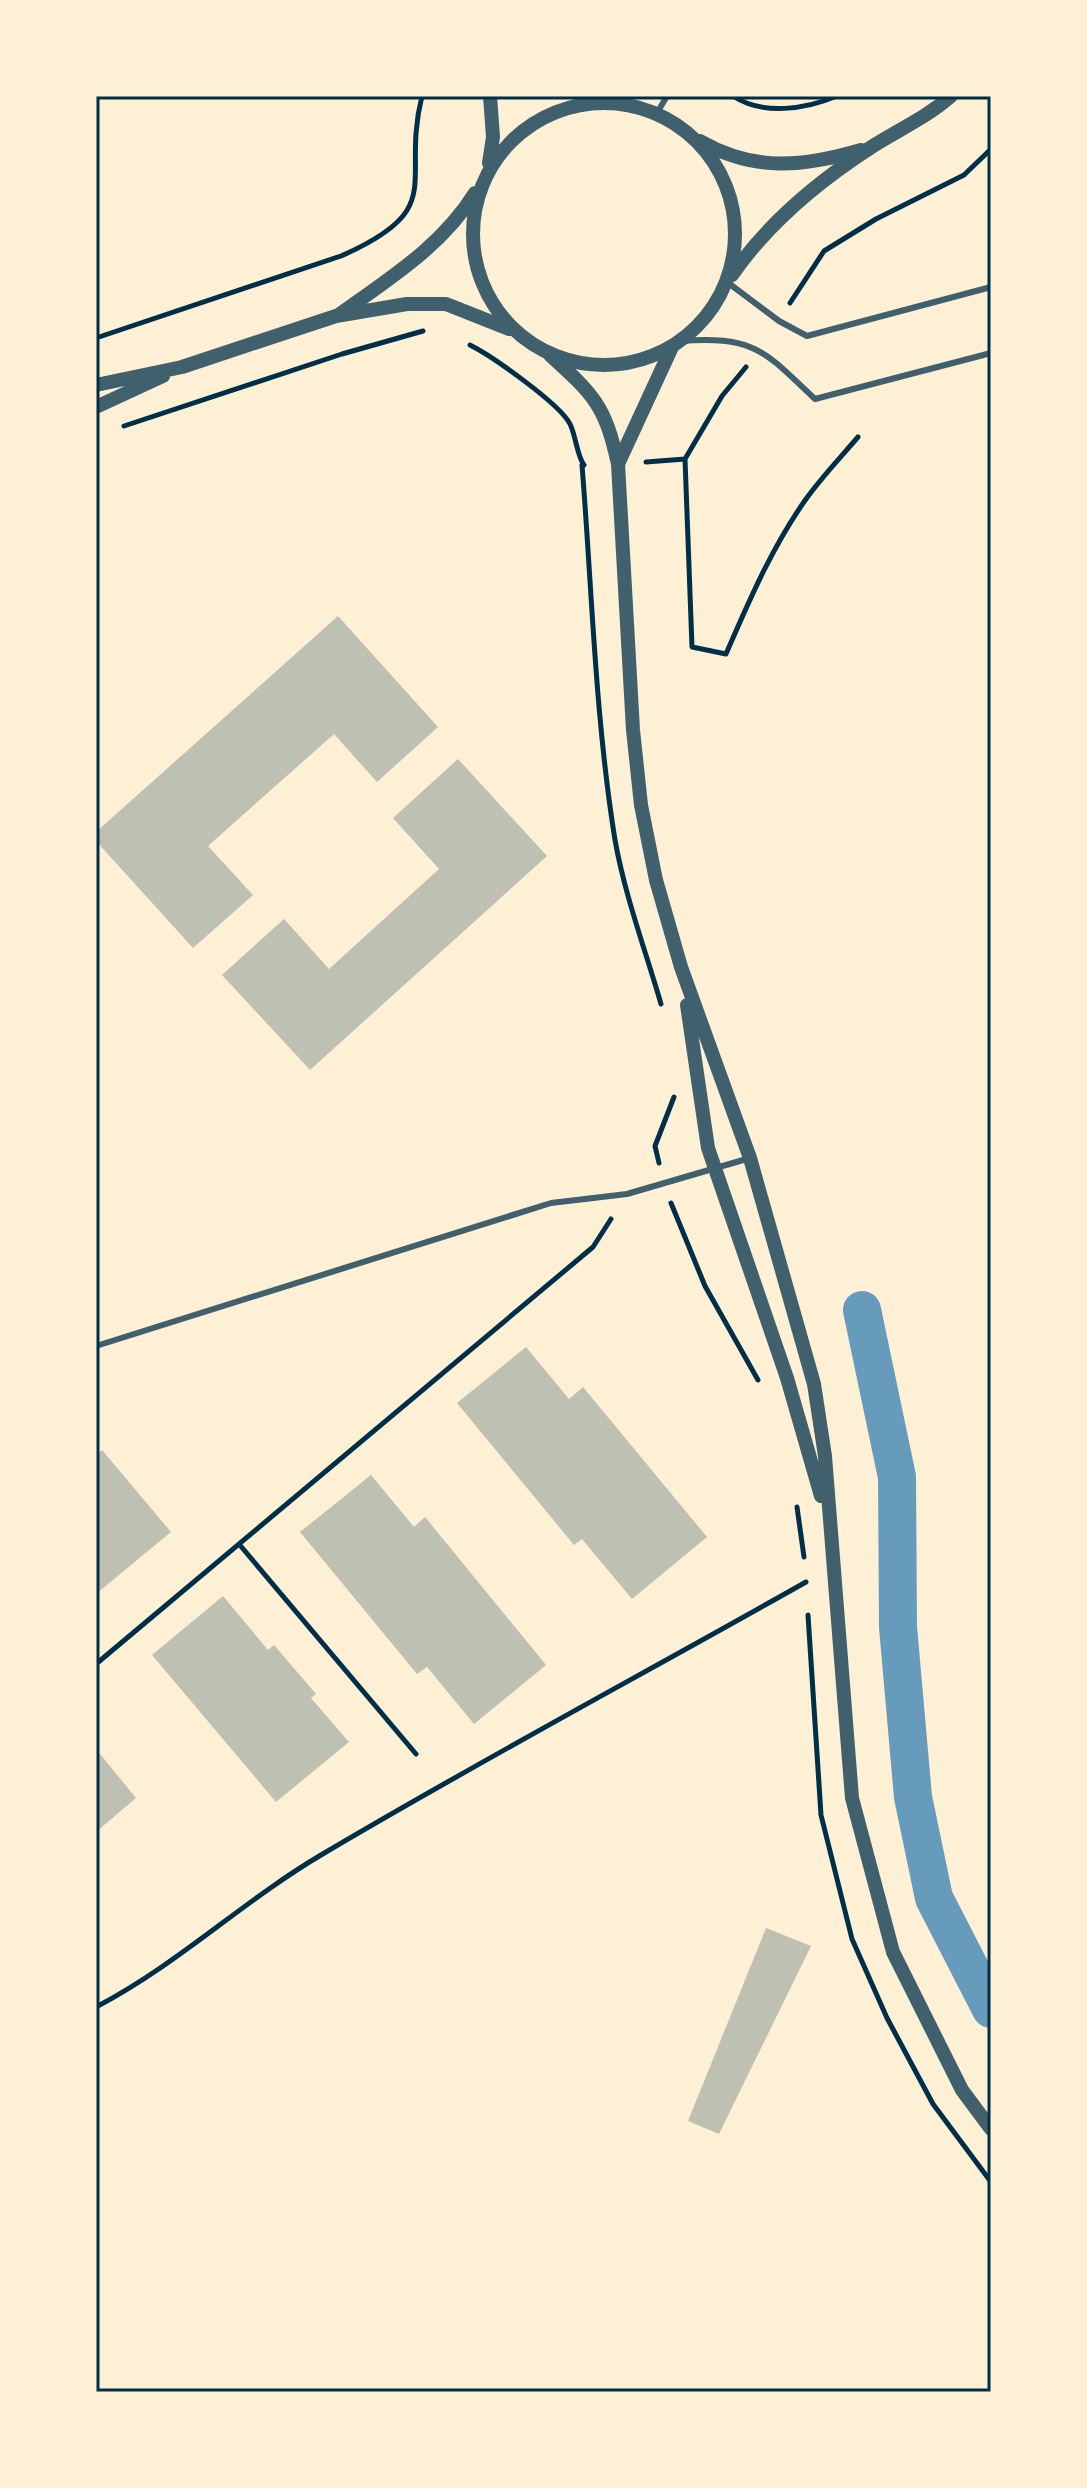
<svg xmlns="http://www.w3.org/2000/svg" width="1087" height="2488" font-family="Inter,sans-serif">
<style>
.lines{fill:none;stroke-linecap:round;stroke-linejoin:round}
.canal{stroke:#669bbc;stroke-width:38}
.building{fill:#bec0b2}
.path{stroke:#003049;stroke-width:5}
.service{stroke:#3f606c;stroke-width:6}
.tertiary{stroke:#3f606c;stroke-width:14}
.neatline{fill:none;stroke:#003049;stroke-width:3}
</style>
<rect width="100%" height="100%" fill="#fdf0d5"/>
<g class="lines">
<path class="canal" d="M862,1310L897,1477L898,1627L913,1797L934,1898L991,2009"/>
</g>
<path class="building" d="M338,616L438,727L377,782L334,734L208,846L253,895L193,948L96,841V832Z
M458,759L547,856L310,1070L222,975L284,919L329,969L439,869L393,818Z
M526,1347L569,1399L583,1387L707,1537L632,1599L582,1539L574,1545L457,1403Z
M102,1450L171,1532L96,1594V1455Z
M371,1475L414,1527L425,1517L546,1665L474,1724L427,1667L417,1674L300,1532Z
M223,1596L268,1650L274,1645L316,1694L311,1698L349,1742L276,1802L152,1655Z
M96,1749L136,1798L96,1832Z
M766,1928L811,1946L719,2134L688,2121Z"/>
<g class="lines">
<path class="path" d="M733,96C763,116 806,109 837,96
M790,303L824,251L876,219L964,175L991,149
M96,338L341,256C450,208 400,183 422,96
M470,345C492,356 560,404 570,424C576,436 577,456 584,465
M124,426L342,354L423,331
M685,459L692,647L726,654C749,601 772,547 806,499C821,478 840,458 858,437
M646,462L685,459L722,396L746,367
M582,465C592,589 595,716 615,840C625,896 645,949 661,1004
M659,1163L655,1146L674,1097
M671,1203L705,1286L758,1380
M797,1507L804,1557
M239,1544L416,1754
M808,1615L821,1815L852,1939L887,2018L933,2104L991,2182
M96,1664L593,1247L611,1219
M96,2007C177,1965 243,1901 321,1855C481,1760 645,1673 806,1582"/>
<path class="service" d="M657,113L667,96
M727,282L779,321L807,336L991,287
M681,341C756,336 764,351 815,399L991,353
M96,1346L551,1203L627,1194L750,1158"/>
<path class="tertiary" d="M473 234a131 131 0 1 1 262 0a131 131 0 1 1-262 0Z
M700,141C754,172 803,167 861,150
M489,163L493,137L490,96
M732,275C768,223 820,180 873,146C900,129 927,117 951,96
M340,314C390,278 442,246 475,193
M550,355C594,395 605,405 618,464L633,730L641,805L656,880L681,967L750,1158L814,1384L825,1456L852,1798L893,1952L962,2090L991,2129
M96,385L182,367L336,316L407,304H446L509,329
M96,407L163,376
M618,464L672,347
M687,1005L708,1148L787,1378L821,1496"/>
</g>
<rect width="1087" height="2488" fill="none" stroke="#fdf0d5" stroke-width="196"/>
<rect x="98" y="98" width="891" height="2292" class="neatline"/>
</svg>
